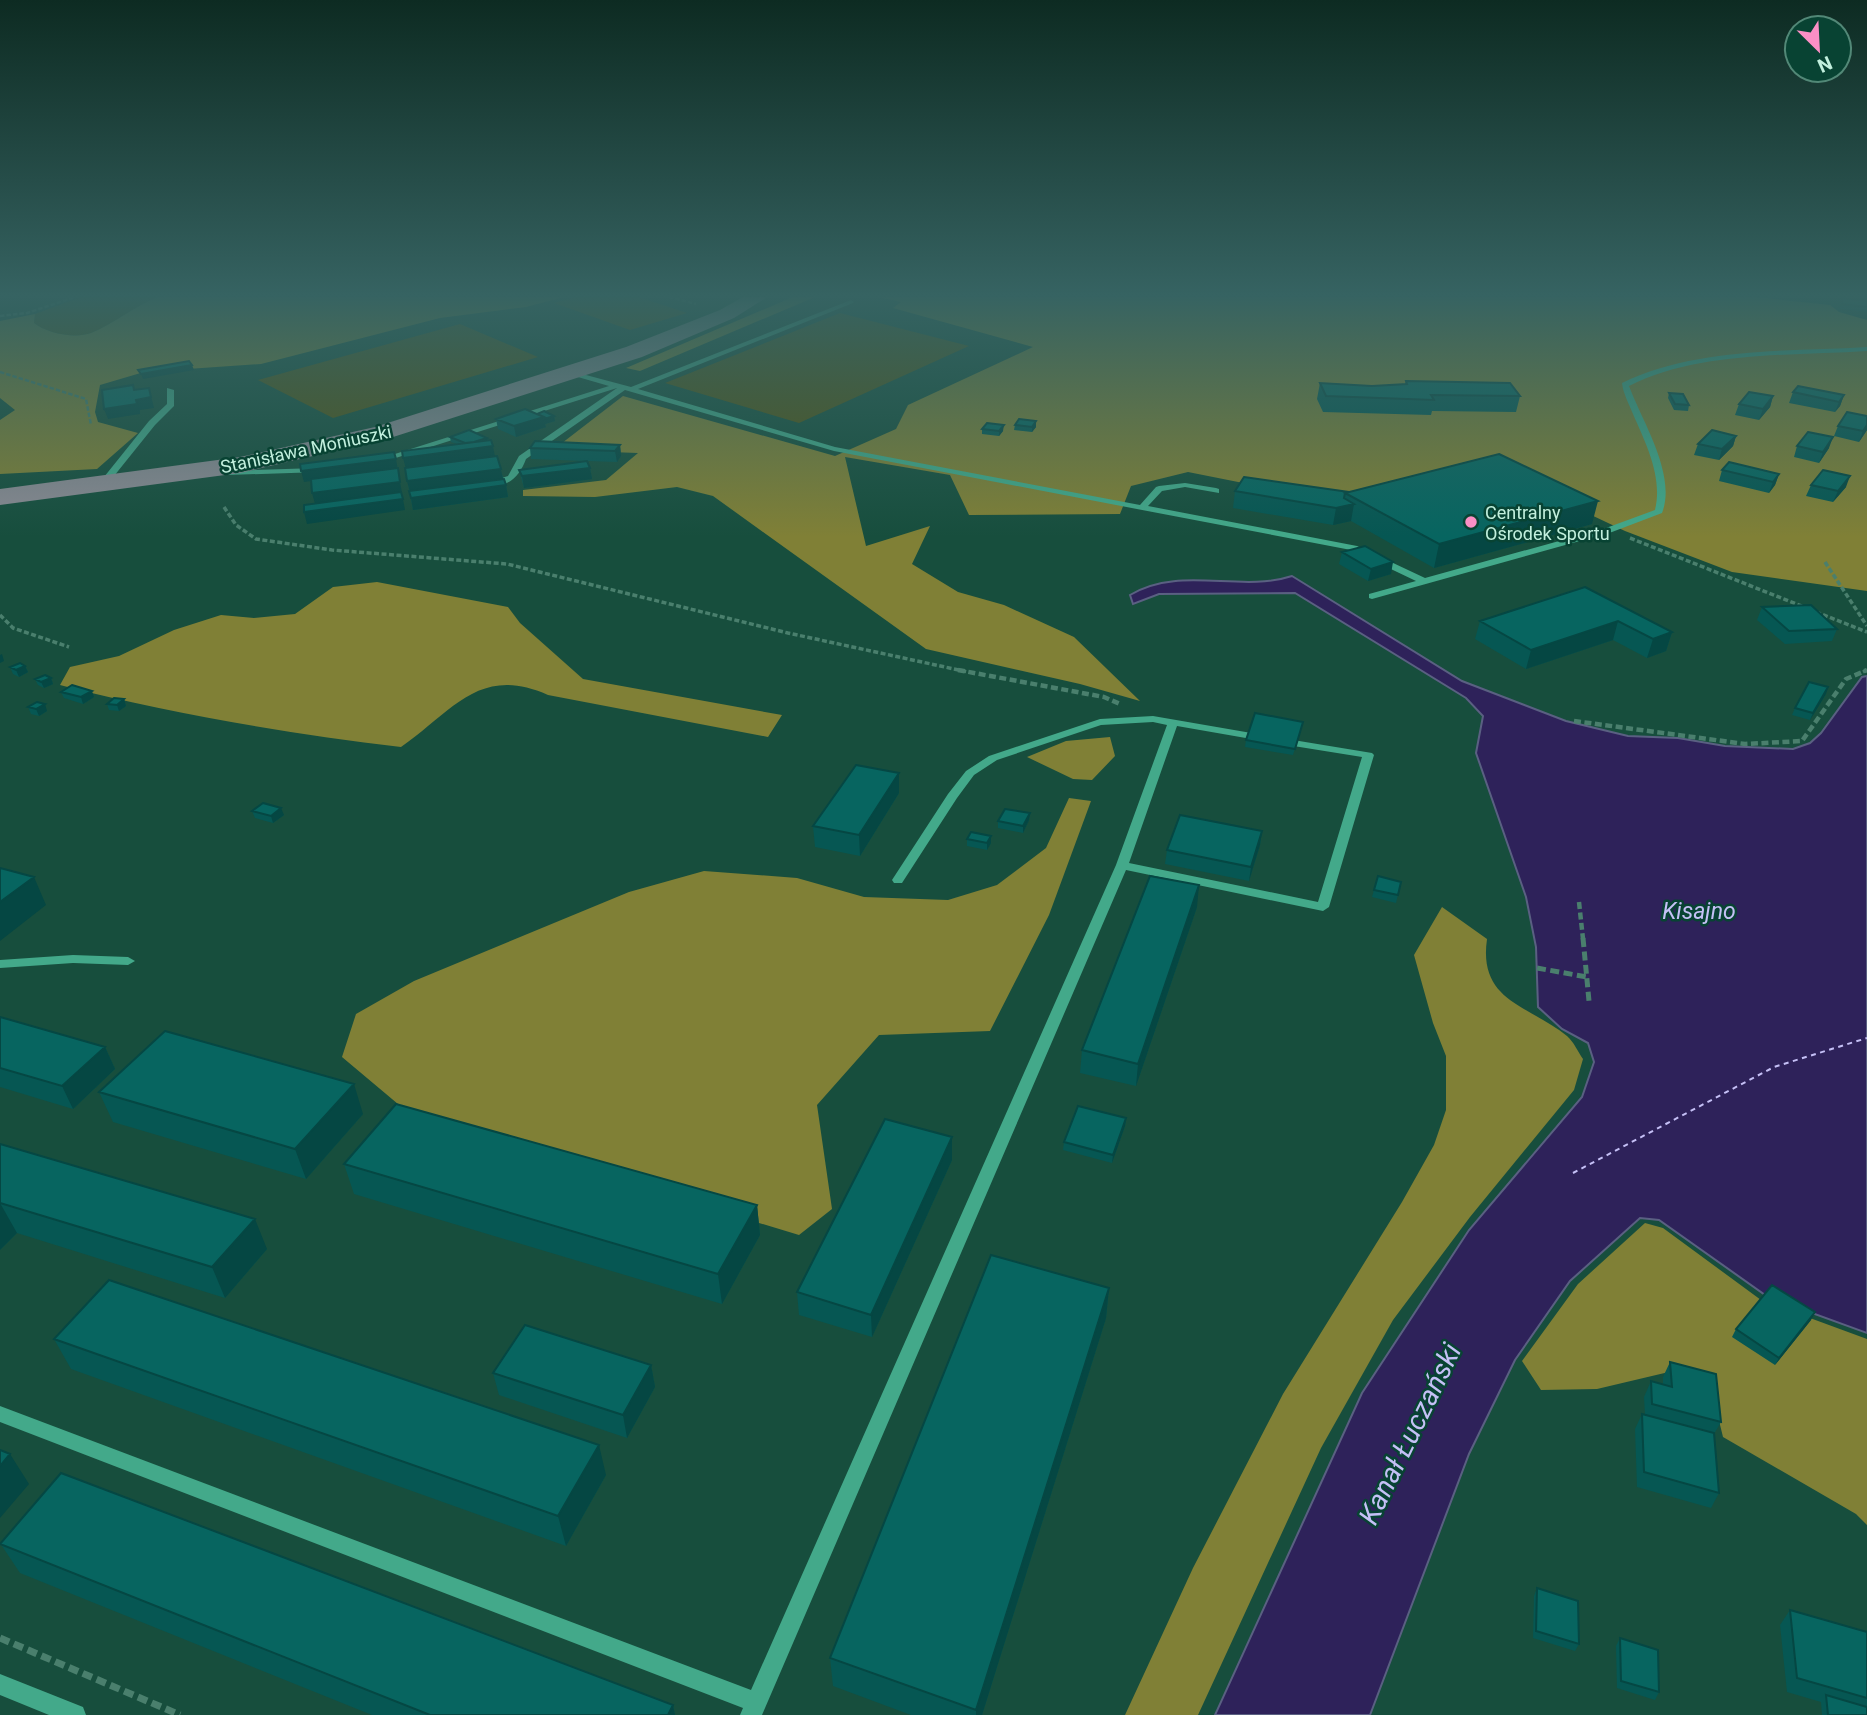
<svg xmlns="http://www.w3.org/2000/svg" width="1867" height="1715" font-family="Roboto,sans-serif">
<style>
.green{fill:#535313}
.forest{fill:#808036}
.water{fill:#2e225a;stroke:#5a6082;stroke-width:2}
.lines{fill:none;stroke-linecap:round;stroke-linejoin:round}
.ferry{stroke:#c5c0f6;stroke-width:2;stroke-dasharray:5 4.5;stroke-linecap:butt}
.path-far4{stroke:#4a7f6d;stroke-width:2.5;stroke-dasharray:4.5 2;stroke-linecap:butt}
.path-far3{stroke:#4a7f6d;stroke-width:3.5;stroke-dasharray:5 2.5;stroke-linecap:butt}
.path-far2{stroke:#4a7f6d;stroke-width:4.5;stroke-dasharray:7 3.5;stroke-linecap:butt}
.path-far1{stroke:#4a7f6d;stroke-width:5;stroke-dasharray:9 4.5;stroke-linecap:butt}
.path{stroke:#4a7f6d;stroke-width:7;stroke-dasharray:10 5;stroke-linecap:butt}
.minor{fill:#43a98a;fill-rule:evenodd}
.major{fill:#8a8a92;fill-rule:evenodd}
.wall{fill:#065753}
.shaded-wall{fill:#054743}
.building{fill:#076560;stroke:#054743;stroke-width:2}
.poi-dot{fill:#fb8fc5;stroke:#084333;stroke-width:2.5}
.labels{text-anchor:middle;dominant-baseline:central;stroke-width:5;stroke-linejoin:round;paint-order:stroke}
.far-street-label{font-size:18px;fill:#c2f0de;stroke:#084333}
.far-poi-label{font-size:18px;fill:#c2f0de;stroke:#084333;text-anchor:start}
.water-label{font-size:23px;font-style:italic;fill:#c5c0f6;stroke:#084333}
.near-water-label{font-size:28px;font-style:italic;fill:#c5c0f6;stroke:#084333}
</style>
<rect width="100%" height="100%" fill="#174e3d"/>
<path class="green" d="M81,297H158C134,306 114,324 91,333C75,339 46,333 34,323L35,314Z
M576,297H639L687,313L630,330L554,303Z
M840,313L969,346L799,423L665,383Z
M460,324L538,357L333,418L258,380Z"/>
<path class="forest" d="M158,297H564L526,307L440,318L261,364L144,372L100,385L95,412L98,422L138,433L97,469L0,474V420L15,410L0,398V321L35,314L34,323C46,333 75,339 91,333C114,324 134,306 158,297Z
M793,297H815L640,371L626,368Z
M879,297H1756L1830,305L1839,312L1867,320V591L1732,572L1625,531L1496,470L1358,506L1188,472L1131,486L1120,514L969,515L950,475L845,457L866,546L930,526L912,564L958,592L1004,605L1074,637L1140,701L1080,684L926,649L713,496L677,487L595,497L523,496V490L606,480L638,453L553,450L623,396L835,456L896,429L908,405L1033,347L893,308L901,302Z
M377,582L508,607L520,623L583,679L782,715L768,737L548,695C479,664 452,712 401,747C286,733 172,714 60,685L70,667L119,656L174,630L221,615L254,618L295,614L333,587Z
M1110,737L1115,756L1092,780L1073,779L1027,757L1066,741Z
M1069,798L1091,801L1049,915L990,1031L879,1035L817,1105L832,1209L799,1235L417,1120L342,1057L356,1014L414,981L629,892L704,871L797,878L864,897L948,900L997,885L1046,848Z
M1442,907L1487,939C1478,1002 1529,1005 1567,1036C1574,1042 1578,1052 1583,1059L1574,1090L1470,1217L1393,1320L1321,1448L1198,1715H1125L1193,1568L1283,1394L1402,1202L1434,1145L1446,1110V1056L1433,1023L1414,955Z
M1645,1223L1663,1228L1761,1300L1867,1339V1525L1856,1514L1723,1437L1711,1388L1673,1371L1597,1389L1541,1390L1522,1361L1578,1284Z"/>
<path class="water" d="M1292,576L1462,681L1566,721L1628,736L1678,738L1725,746L1793,749L1810,743L1821,733L1862,677L1867,676V1333L1768,1297L1659,1220L1640,1218L1570,1281L1515,1360L1469,1454L1370,1715H1215L1362,1393L1469,1230L1582,1097L1594,1062L1588,1043L1562,1029L1538,1007L1536,947L1526,897L1476,753L1483,716L1466,698L1295,593L1159,594L1133,604L1130,595C1179,565 1240,593 1292,576Z"/>
<g class="lines">
<path class="ferry" d="M1573,1173L1774,1067L1867,1038"/>
<path class="path-far4" d="M669,297L696,304
M0,316L27,313L75,297
M0,372L86,399L91,425"/>
<path class="path-far3" d="M224,507L236,525L256,539L332,550L507,564L788,633L968,672
M1630,538L1804,607
M1825,562L1867,626
M1816,612L1867,632
M0,615L13,628L69,647
M1863,672L1867,670"/>
<path class="path-far2" d="M958,670L1104,697L1120,704
M1574,721L1745,744L1802,741L1846,679L1867,670
M1579,902L1583,939"/>
<path class="path-far1" d="M1583,938L1589,1001
M1537,968L1587,977"/>
<path class="path" d="M0,1638L180,1715"/>
<path class="minor" d="M851,300L854,302L853,303L638,389L835,447L1140,505L1156,487L1159,486L1185,483L1216,488L1219,489V493L1185,487L1162,491L1148,506L1357,546L1425,578L1606,528L1655,510C1663,477 1646,444 1633,414C1629,404 1623,393 1622,383C1696,347 1787,352 1867,347V351C1791,356 1698,351 1629,386C1642,421 1677,475 1662,513L1612,532L1372,599L1369,598V594L1416,581L1351,550L834,451L625,390L526,459C519,478 507,488 486,487V483L508,476L519,456L617,388L383,462L376,460L609,386L571,375V371L631,387Z
M167,388L174,390V406L155,425L106,486H100V482L149,421L167,404Z
M317,468L321,470L320,472L227,475L223,473L227,471Z
M1153,716L1263,735L1268,738L1263,741L1177,726L1129,863L1318,902L1362,757L1281,744L1275,741L1281,738L1372,753L1374,755L1329,907L1323,911L1126,870L762,1715H740L743,1708L0,1422V1406L751,1690L1116,865L1167,725L1153,722L1101,725L997,760L974,775L957,798L902,883H894L892,880L948,794L966,771L989,756L1100,719Z
M73,955L128,957L135,961L128,965L73,963L0,968V960Z
M0,1674L83,1707L86,1715H49L0,1695Z"/>
<path class="major" d="M743,297H767L734,318L642,357L390,438L240,473L0,505V489L240,457L375,427L626,347L720,310Z"/>
</g>
<path class="wall" d="M1842,298L1867,301V312L1840,309V303Z
M1406,381L1520,396L1516,412L1432,411L1431,415L1323,412L1317,399L1320,383L1372,386L1405,384Z
M1793,392L1844,395L1840,406L1835,412L1789,403Z
M1669,393L1689,405L1688,411L1674,410L1668,398Z
M1773,396L1770,407L1759,420L1735,415L1739,404Z
M537,414L554,416L555,421L545,424L546,427L516,437L498,429L496,419Z
M1867,416V430L1859,442L1834,436L1838,426Z
M1036,421V427L1032,432L1014,430L1015,425Z
M982,429L1003,431L999,436L982,434Z
M1736,436L1733,446L1719,460L1694,455L1698,444Z
M450,437L487,438L495,456L506,485L508,497L413,510L405,468L457,444L451,442Z
M620,445L621,456L617,462L588,461L590,468L592,479L524,488L519,470L587,461L531,459L530,448Z
M1797,446L1829,448L1819,463L1794,457Z
M1722,470L1779,474L1775,485L1769,493L1719,481Z
M1811,485L1846,487L1833,502L1806,496Z
M1235,491L1349,492L1592,524L1434,568L1351,521L1333,525L1233,508Z
M1342,552L1391,574L1368,581L1339,564Z
M1585,587L1672,632L1666,651L1647,658L1613,640L1526,669L1475,639L1480,621Z
M1762,607L1837,629L1832,641L1785,644L1757,620Z
M25,666L28,672L19,677L13,674L10,667Z
M51,678L53,684L44,688L38,685L35,679Z
M61,692L94,697L83,704L64,698Z
M1826,694L1810,720L1792,715L1795,708Z
M124,699L126,706L119,711L109,710L107,704Z
M28,707L47,711L39,716L31,714Z
M1303,722L1293,755L1245,747L1246,740Z
M899,773V793L860,856L815,847L813,826Z
M252,811L284,815L273,823L255,818Z
M1030,813L1029,820L1023,833L998,828V821Z
M1262,831L1260,845L1249,881L1165,864L1167,850Z
M991,836V843L987,850L967,846V839Z
M1401,882L1396,903L1372,897L1374,890Z
M1197,907L1136,1086L1080,1073L1082,1050Z
M0,1017L105,1047L115,1069L73,1109L0,1087Z
M99,1092L363,1114L306,1179L113,1122Z
M1126,1118L1125,1126L1112,1163L1063,1150L1064,1142Z
M0,1144L267,1249L225,1298L17,1233L0,1250Z
M952,1160L872,1337L799,1315L797,1292Z
M344,1164L757,1205L760,1235L722,1304L354,1194Z
M1109,1288L1106,1318L982,1715H911L833,1686L830,1658Z
M1811,1320L1775,1365L1732,1337L1736,1329Z
M54,1339L606,1475L566,1546L71,1369Z
M1670,1362L1721,1422L1714,1434L1719,1493L1711,1508L1637,1487L1635,1429L1642,1414L1645,1415L1644,1397L1651,1381L1663,1385V1377Z
M651,1365L655,1387L627,1438L499,1395L493,1373Z
M0,1543L673,1705L675,1715H372L20,1573Z
M1537,1588L1579,1644L1575,1651L1533,1638L1534,1596Z
M1790,1610L1867,1632V1715H1822L1821,1702L1787,1692L1780,1625Z
M1620,1638L1659,1692L1655,1700L1617,1688L1616,1646Z"/>
<path class="shaded-wall" d="M192,365L194,370L143,379L141,374Z
M149,388L154,408L140,410V414L108,419L104,409L137,400Z
M1844,395L1840,406L1835,412L1839,402Z
M1773,396L1770,407L1759,420L1763,409Z
M554,416L555,421L545,424L546,427L516,437L514,426L544,417Z
M1036,421V427L1032,432V427Z
M1004,425L1003,431L999,436V431Z
M1867,425V430L1859,442L1863,431Z
M1736,436L1733,446L1719,460L1722,449Z
M1833,437L1829,448L1819,463L1823,452Z
M487,438L488,444L493,446L495,457L406,469L403,458L468,444Z
M620,445L621,456L617,462L615,451Z
M396,459L402,493L315,504L312,493L398,470L304,482L301,471Z
M590,468L592,479L524,488L522,476Z
M501,469L503,480L410,492L407,481Z
M1779,474L1775,485L1769,493L1773,482Z
M1850,476L1846,487L1833,502L1838,491Z
M506,485L508,497L413,510L411,498Z
M403,499L405,510L307,524L304,512Z
M1598,501L1592,524L1434,568L1439,544Z
M1354,504L1351,521L1333,525L1336,508Z
M1393,562L1391,574L1368,581L1371,569Z
M1618,621L1613,640L1526,669L1531,650Z
M1672,632L1666,651L1647,658L1653,639Z
M2,654L4,661L0,663V655Z
M25,666L28,672L19,677L16,670Z
M51,678L53,684L44,688L41,682Z
M1828,687L1826,694L1810,720L1813,713Z
M92,691L94,697L83,704L81,697Z
M124,699L126,706L119,711L117,705Z
M45,704L47,711L39,716L36,709Z
M899,773V793L860,856L859,835Z
M281,808L284,815L273,823L271,816Z
M1030,813L1029,820L1023,833V826Z
M1262,831L1260,845L1249,881L1251,867Z
M991,836V843L987,850V843Z
M34,877L46,905L0,941V902Z
M1199,885L1197,907L1136,1086L1138,1064Z
M105,1047L115,1069L73,1109L62,1086Z
M354,1084L363,1114L306,1179L295,1149Z
M1126,1118L1125,1126L1112,1163L1113,1155Z
M952,1137V1160L872,1337L871,1315Z
M0,1203L17,1233L0,1250Z
M757,1205L760,1235L722,1304L718,1274Z
M255,1219L267,1249L225,1298L212,1267Z
M1109,1288L1106,1318L982,1715H976V1710Z
M1815,1312L1811,1320L1775,1365L1779,1358Z
M651,1365L655,1387L627,1438L623,1415Z
M599,1445L606,1475L566,1546L558,1516Z
M10,1454L29,1484L0,1518V1466Z
M673,1705L675,1715H668Z"/>
<path class="building" d="M1842,298L1867,301V307L1842,304Z
M189,361L192,365L141,374L138,370Z
M1406,381L1510,383L1520,396L1431,395L1434,400L1326,396L1320,383L1372,386L1407,384Z
M133,385L134,390L149,388L151,397L136,400L137,404L104,409L102,390Z
M1798,386L1844,395L1839,402L1793,392Z
M1749,392L1773,396L1763,409L1739,404Z
M1669,393L1683,394L1689,405L1675,404Z
M525,409L544,417L514,426L496,419Z
M544,411L554,416L544,419V417L537,414Z
M1847,412L1867,416V425L1863,431L1838,426Z
M1019,419L1036,421L1032,427L1015,425Z
M987,423L1004,425L999,431L982,429Z
M469,430L487,438L474,442L465,443L450,437Z
M1712,430L1736,436L1722,449L1698,444Z
M1808,432L1833,437L1823,452L1797,446Z
M491,440L493,446L403,458L402,451Z
M535,441L620,445L615,451L530,448Z
M394,452L396,459L301,471L300,464Z
M1499,454L1598,501L1439,544L1345,493Z
M497,456L501,469L407,481L405,468Z
M587,461L590,468L522,476L519,470Z
M1729,462L1779,474L1773,482L1722,470Z
M398,468L400,482L312,493L311,479Z
M1823,470L1850,476L1838,491L1811,485Z
M1244,477L1349,492L1345,493L1344,498L1354,504L1336,508L1235,491Z
M504,479L506,485L411,498L409,491Z
M401,492L403,499L304,512V505Z
M1365,546L1393,562L1371,569L1342,552Z
M1585,587L1672,632L1653,639L1618,621L1531,650L1480,621Z
M1811,605L1837,629L1789,631L1762,607Z
M20,663L25,666L16,670L10,667Z
M45,675L51,678L41,682L35,679Z
M1809,682L1828,687L1813,713L1795,708Z
M72,685L92,691L81,697L61,692Z
M114,698L124,699L117,705L107,704Z
M37,702L45,704L36,709L28,707Z
M1255,713L1303,722L1295,749L1246,740Z
M856,765L899,773L859,835L813,826Z
M263,803L281,808L271,816L252,811Z
M1005,809L1030,813L1023,826L998,821Z
M1180,815L1262,831L1251,867L1167,850Z
M971,832L991,836L987,843L967,839Z
M0,868L34,877L0,902Z
M1150,876L1199,885L1138,1064L1082,1050Z
M1378,876L1401,882L1398,895L1374,890Z
M0,1017L105,1047L62,1086L0,1068Z
M165,1031L354,1084L295,1149L99,1092Z
M396,1104L757,1205L718,1274L344,1164Z
M1078,1106L1126,1118L1113,1155L1064,1142Z
M885,1119L952,1137L871,1315L797,1292Z
M0,1144L255,1219L212,1267L0,1203Z
M991,1255L1109,1288L976,1710L830,1658Z
M109,1280L599,1445L558,1516L54,1339Z
M1772,1285L1815,1312L1779,1358L1736,1329Z
M525,1325L651,1365L623,1415L493,1373Z
M1670,1362L1716,1374L1721,1422L1652,1404L1651,1381L1672,1387Z
M1642,1414L1714,1433L1719,1493L1644,1472Z
M0,1450L10,1454L0,1466Z
M61,1473L673,1705L668,1715H430L0,1544Z
M1537,1588L1578,1601L1579,1644L1536,1631Z
M1790,1610L1867,1632V1698L1797,1678Z
M1620,1638L1658,1650L1659,1692L1621,1681Z
M1826,1695L1867,1707V1715H1828Z"/>
<linearGradient id="sky" x2="0" y2="1"><stop stop-color="#0d2b22"/><stop offset="0.55" stop-color="#366362"/><stop offset="1" stop-color="#366362" stop-opacity="0"/></linearGradient>
<rect width="1867" height="537" fill="url(#sky)"/>
<circle class="poi-dot" cx="1471" cy="522" r="7"/>
<g class="labels">
<g class="far-street-label">
<text transform="translate(306 449) rotate(-12)">Stanisława Moniuszki</text>
</g>
<g class="far-poi-label">
<text x="1485" y="512">Centralny<tspan x="1485" dy="21">Ośrodek Sportu</tspan></text>
</g>
<g class="water-label">
<text x="1699" y="911">Kisajno</text>
</g>
<g class="near-water-label">
<text transform="translate(1410 1434) rotate(-64)">Kanał Łuczański</text>
</g>
</g>
<g transform="translate(1818 49) rotate(156)"><circle r="33" fill="#084333" stroke="#528877" stroke-width="2"/>
<path d="M0-5L12 26L0 18L-12 26Z" fill="#fb8fc5"/>
<text y="-10" font-size="19" font-weight="bold" text-anchor="middle" fill="#c2f0de">N</text>
</g>
</svg>
